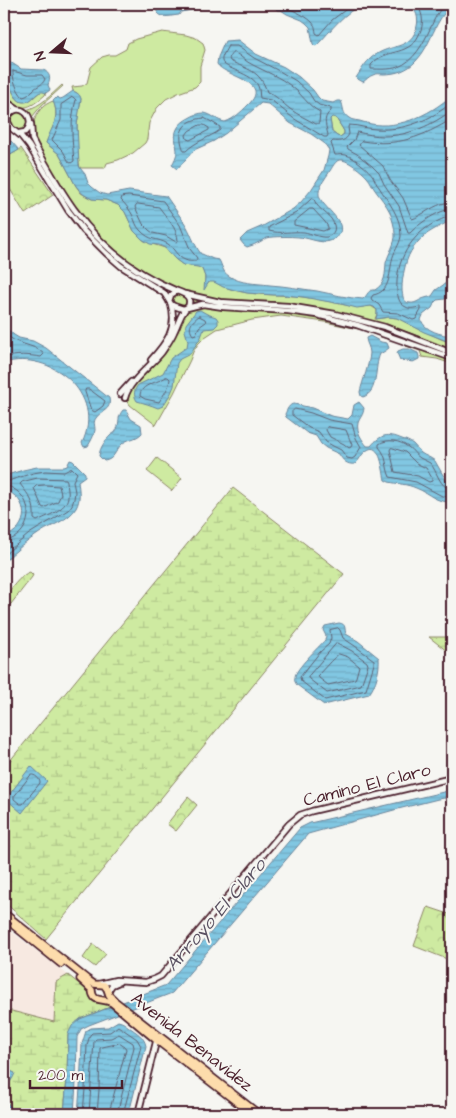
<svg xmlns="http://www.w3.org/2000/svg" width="456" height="1118" font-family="'Architects Daughter',sans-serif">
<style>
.built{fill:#f7e9e1}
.grass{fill:#ceeaa1;stroke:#8c8466}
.forest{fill:url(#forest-crowns);stroke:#8c8466}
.wetland{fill:url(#wetland-marsh);stroke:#8c8466}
.water{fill:url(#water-rules);stroke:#6b8499;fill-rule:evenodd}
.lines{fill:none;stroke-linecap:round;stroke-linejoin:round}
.shore{stroke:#606274;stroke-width:1}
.minor-casing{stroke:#4a1f2b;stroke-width:8}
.major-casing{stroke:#4a1f2b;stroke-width:9}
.minor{stroke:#f6f6f2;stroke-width:4.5}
.major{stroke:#fddcac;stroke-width:5.5}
.labels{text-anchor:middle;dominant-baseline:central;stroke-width:4;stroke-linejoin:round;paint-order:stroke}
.street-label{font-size:18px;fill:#4a1f2b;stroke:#f6f6f2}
.water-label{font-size:19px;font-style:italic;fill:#5a5162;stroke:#f6f6f2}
</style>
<defs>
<pattern id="forest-crowns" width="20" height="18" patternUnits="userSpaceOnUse" patternTransform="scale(1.25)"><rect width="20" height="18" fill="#ceeaa1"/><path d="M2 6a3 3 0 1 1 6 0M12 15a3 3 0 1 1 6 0" fill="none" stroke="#b2c88b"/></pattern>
<pattern id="wetland-marsh" width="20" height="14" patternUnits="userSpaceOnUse" patternTransform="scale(1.25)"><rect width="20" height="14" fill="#ceeaa1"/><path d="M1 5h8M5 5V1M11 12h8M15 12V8" fill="none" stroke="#b2c88b"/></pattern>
<pattern id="water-rules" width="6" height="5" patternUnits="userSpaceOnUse" patternTransform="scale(1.25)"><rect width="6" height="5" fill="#81c7e2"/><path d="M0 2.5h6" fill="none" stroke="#71aac2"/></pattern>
</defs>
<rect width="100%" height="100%" fill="#f6f6f2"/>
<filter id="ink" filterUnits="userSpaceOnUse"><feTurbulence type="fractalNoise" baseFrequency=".02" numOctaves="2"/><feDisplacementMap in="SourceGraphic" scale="10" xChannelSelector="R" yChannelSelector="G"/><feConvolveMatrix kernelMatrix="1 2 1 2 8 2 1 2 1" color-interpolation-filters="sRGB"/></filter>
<g filter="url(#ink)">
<path class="built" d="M4,926L68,975L56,982L54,1022L4,1009Z"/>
<path class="grass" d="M162,32L186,35L196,38L203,43L205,50L200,66V82L195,87L178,93L166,99L157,108L149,123L147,139L145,143L133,153L118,160L107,163L105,168H80C75,145 76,121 81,99L77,93L73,91L72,87L82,86L87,83L91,67L102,57L109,55H115L126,49L128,43L136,39Z
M4,69C10,78 12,107 28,101C33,99 37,94 41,91L46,92L45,95C29,109 21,113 4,96Z
M62,85L63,86L42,105L32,117L26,110C41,106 51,95 62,85Z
M53,101C60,116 52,129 46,143L59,154L76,186L81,193L86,196L92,199L106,200L118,205L125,212L134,231L142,239L146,242L165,248L175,259L183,265L200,267C206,273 205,280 205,287L209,282L212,281C220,284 228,289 237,291C259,296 281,294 303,297C321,299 338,304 356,307C361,308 366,306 371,306L377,310V314L375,319L389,317L397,318L441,339L452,343V351C446,349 440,347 434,344C431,343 428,340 425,339C410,332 393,328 378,323C361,318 344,313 326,310C304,306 281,301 259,301C244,301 229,301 214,298C161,289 114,258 82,216C64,193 50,167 36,142C30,124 35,108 53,101Z
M14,112C26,112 29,116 27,128C18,134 10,127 10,117Z
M333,116L336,118L344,131V134L340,137L337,136L332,132L330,119Z
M33,144L67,201L103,245L168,288L165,292C159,285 151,281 143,277C132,270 121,263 111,254C76,225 55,184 32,145Z
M174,294C177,294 185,295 187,298C188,299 188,303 188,304C181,308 176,306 172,299Z
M193,297L317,311L382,328L385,330L396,334L395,335C365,325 334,315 302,311C279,307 256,307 233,305C220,304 207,300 194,303Z
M202,305L306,315L364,328L384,336L387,339L363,330L325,322L281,316L252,320L217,329L205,337L198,344L193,352L190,360L174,393L156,425L130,405L127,400L128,393L158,359L184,313L188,309Z
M406,346L414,347L427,353L452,359V364L437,359L422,357L420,351Z
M157,458L182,478L172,491L147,471Z
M93,944L106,954L95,967L83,958Z"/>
<path class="forest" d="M21,148L53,195L25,214L4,179V159Z
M30,572L33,575L32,577L11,604L7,605L5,604L4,599C9,591 21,574 30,572Z
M429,637H452V655Z
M188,797L197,805L176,831L167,824Z
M428,907L452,915V961L414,946Z"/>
<path class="wetland" d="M233,488L344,574L46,939L4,902V768Z
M68,975L88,991L92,999L103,1002L110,1007L80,1019L68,1035L67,1078L64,1114H4V1009L54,1022L56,982Z"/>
<path class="water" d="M155,4H209L197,9L181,12L179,15C168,16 157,21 155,4Z
M271,4H308L321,9L327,6L330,7L332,5V4H365C344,11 332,30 317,45L315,46L313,44L310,27L306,23L302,20L287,14L281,10H277Z
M410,4H452V6C434,19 432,45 416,61C408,70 396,74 384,74C380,74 376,73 373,75C369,76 366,80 363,82L356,78C362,69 367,59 377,54C393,44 412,49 417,26C419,18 416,10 410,4Z
M238,40L256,54L284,67L299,77L313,90L318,97L322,101L333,103L337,101H341C344,107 342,114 349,118C352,121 359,120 363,122C394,132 429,116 452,95V220C439,227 426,232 417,243C412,249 409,254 407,260C404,268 396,303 410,303C416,304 420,299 425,298C427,297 430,297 432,296L436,290L446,283L452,272V293L445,299L437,300L435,302L432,308L423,315L421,320C425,331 442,335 452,336V343L424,332L397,318L389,317L376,319L377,314V310L374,307L371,306L357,308L341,304L303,297L285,295H274L247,293L223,287L214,282H209L204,290L205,277L202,269L198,267L183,265L175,259L165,248L159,245L150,244L142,239L134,231L125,212L118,205L106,200L92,199L83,194L76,186L59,154L46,143C51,127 61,119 53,101L57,97L60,99L63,98L73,91C77,93 80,94 81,99L77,125L79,165L80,168L85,174L88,183L92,187L100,193L107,195L129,191L166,196C172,205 178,213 184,222C191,232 193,243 201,254H202L213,259L219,260C222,265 223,273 229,276C241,284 255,283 270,285C286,286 301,289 317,291C332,294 347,298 363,299C368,295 368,289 375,290C386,283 385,274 386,263C388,254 396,243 395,234C395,227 392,219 390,212C386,204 380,197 375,190C372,186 371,181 367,177C363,172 346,158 339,160C334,162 331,170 328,174C324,180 318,188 319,195C320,207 355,225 334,239C325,245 315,240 305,238C298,236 274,236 267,238C263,239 261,242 257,243C254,245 250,246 247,247L244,245L240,240L247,233L263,226L293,209L301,202L311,190L324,170L328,156L329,150L324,143L311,134L290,123L268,104L261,103L226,133L214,141L194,150L177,169L172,165C174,161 177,156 177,151C177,149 176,145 176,143C173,131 179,123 189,118C194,115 199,113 204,113C212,114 217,121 225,122C234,119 241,112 248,105C273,81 225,77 217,64L218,57L225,41ZM332,117L336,118L344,131V134L340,137L337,136L332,132L330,119Z
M4,58L21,69L44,70C50,74 51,78 48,85L50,90L46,93C36,88 34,103 23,102C14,102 7,77 4,69C3,66 4,61 4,58Z
M11,141L19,150L4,159V144Z
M200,310L207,314L216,317L218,320V324L214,328L204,329L201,337L190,354L180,359L177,363L174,386L171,393L163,406L158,408C151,405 144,403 137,401C133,395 134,390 138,385L163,373L171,358L187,347L188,341L185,331L186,324L196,311Z
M4,321L7,329L14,335L19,338L33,341L46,348L109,398C112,411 101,410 96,418C93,422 95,425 95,430C94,436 91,441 88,446L84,447L82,443C106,395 51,349 4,363Z
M370,336L381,342L387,343L389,348L385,351L380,354C374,367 379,392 363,397L361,396L360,392C363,379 369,366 370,353C370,347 366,343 366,338Z
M403,349H409L418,353L419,357V359L413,362L400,360L397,353L398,351Z
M359,402L364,408C363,416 360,417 358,423C356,431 362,440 367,446H371C381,434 388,433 402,439C406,440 410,442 413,444C416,447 418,450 421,453C425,456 430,457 435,461L447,482L452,485V502C434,502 431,494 416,488C407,484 398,484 389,482L385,480C383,473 381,439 366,451C361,454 360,460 355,464C347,465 343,461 339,454L326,448L321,444L316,436L307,433L286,417L285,414C287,410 289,404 294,404L312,408L331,416L348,419L352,415L354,405Z
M123,410H126L131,419L141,425L142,433C136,440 127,438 121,445C115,451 114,460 104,461L99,456C100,447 105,441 111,435C114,433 115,433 117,429C120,422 117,417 123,410Z
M70,460L73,461L85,473V476L78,481C79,490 81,499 76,508C69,520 52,525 41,532C27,541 15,551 4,562V537C30,529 30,498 4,490V476L23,470L37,467H64L67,466Z
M339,623C347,624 344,629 346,634L358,641L379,658C380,669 376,685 369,694L324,705L297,685C295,682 294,681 295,677C295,669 319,647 325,640L326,636L323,630L325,626Z
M31,766L47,781L22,813L6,799Z
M452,790V797L438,799L394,810L308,834L172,993L89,1025L81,1029L77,1037L76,1083L74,1114H64L67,1078L68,1034L72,1026L80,1019L166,985L300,828L310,823Z
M118,1021C123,1022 125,1024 129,1027C137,1033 144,1036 146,1046L130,1109L128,1114H78L80,1088L82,1044L86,1031L91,1028L108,1027Z
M4,1068L15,1073C13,1078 12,1080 8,1084C0,1096 9,1104 15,1114H4Z"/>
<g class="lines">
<path class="shore" d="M278,4C286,7 311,17 314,25C315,25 316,33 316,33L319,35L332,20L353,4
M417,4C422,12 424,21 421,30C411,59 387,46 371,65V69C380,69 389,70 398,67C414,61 423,44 430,29C434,20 438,10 446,4
M228,46H237L254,58L281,72L296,81L309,93L314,101L319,105L331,108V111C322,118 326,125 328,135L327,137H324L293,118L271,100L260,98C259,94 260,90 258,86C253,73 223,69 222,61C221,57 226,50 228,46Z
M234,52C241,56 246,62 253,65C266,72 280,77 291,86C302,94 308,106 320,112L319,123L316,124C307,119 298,115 290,109C282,103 276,95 267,92C260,70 248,70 230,61C228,58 231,53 234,52Z
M13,71L27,75H42L45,79C42,86 38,85 33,90C29,94 28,96 23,97C17,91 12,78 13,71Z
M73,97L76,100C70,120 72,140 74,161L71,163L69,162L63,151L52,140L61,120V105Z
M452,102C432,120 403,131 376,129C367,129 359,125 349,125L348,127L349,134C346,141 340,142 333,141L331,143L335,155C338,155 342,154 346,155C354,157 369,170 373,176C375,180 376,184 379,187C388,202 401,216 401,236C400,245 393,252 392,261C389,275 390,292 373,295L371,298L372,300L379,305L383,312L398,313L413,320L416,319L421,310V307C416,307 411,310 406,307C399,304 398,297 397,291C395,261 411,234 438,221C443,219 447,216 452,216
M452,110C433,125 408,136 384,136C375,136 366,134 357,132L354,140L347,147L348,149L357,154L372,166L379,173L384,184L399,206L408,233H410C420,223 438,210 452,209
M204,118L210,121L220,127V130C209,138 196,141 186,151H184C176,132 183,120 204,118Z
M452,119C422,137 398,147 362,141L359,145L383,166L390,180L403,198L412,219C417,218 419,215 424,213C432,208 442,202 452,202
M200,125H204L209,128V130L190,140L187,139L186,135L189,131Z
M129,196L163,201L180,225L190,249L197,258L196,261C193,261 189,262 185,260C177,257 174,248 168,244C156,237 151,242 140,230C136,226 135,221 133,216C130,210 126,205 121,200L122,197Z
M313,198C315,200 315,203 317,205C322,212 332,216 334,225C336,231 332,235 327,237C319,238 311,233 304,232C292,231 280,234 269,231V227L296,213L311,199Z
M138,204L159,207C166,217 178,229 178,241L176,242L166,236L153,233L149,230L143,224L135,207L136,205Z
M310,209H313L325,222L328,227V229L323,231L294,225V222Z
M199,316L205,319L206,322L199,327L196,334L193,335C187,327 192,321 199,316Z
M4,332C16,347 32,342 44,354L41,357C28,355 17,354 4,358
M166,377H168L170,379C169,388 164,394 159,402L145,399L140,396C140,384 158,383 166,377Z
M86,389H89L105,401L103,406L95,412L91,410L85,392Z
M295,409L311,413L329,420L352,424L356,438L361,447L355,457L352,459L347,458L341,450L333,446L326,442L319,432L309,428L292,415V412Z
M329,427L346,430L352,445L351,447L349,448L344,444L330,437L326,430L327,427Z
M393,448L405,452L416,463L426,468L432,478V481L429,482L418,476L395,472L390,450L391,448Z
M38,478L66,479L67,481C67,486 69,492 68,497C66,510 47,516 37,521L34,519C35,502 30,497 20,484L22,482Z
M4,481L5,482L33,473L45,471L64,472L72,468L77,473L73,481L75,492L74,499L72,505L68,510L29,534L4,555
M45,485L59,486L61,494L58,501L44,508L42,507L34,488L36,486Z
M4,486L5,485C11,487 17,490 22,496C35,512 26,539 4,541
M452,489C439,488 438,472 430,463C427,461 423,460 420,458C415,455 413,450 408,447C400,441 388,438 379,444V447C388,457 385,466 390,477L416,482L442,496L452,497
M338,628L340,630L343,638L355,646L374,660V664L366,690L325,700L301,681L300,677L320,652L329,644L331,638L330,630Z
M337,643L352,651L367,662L368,665L361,685L327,693L309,679L308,677Z
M339,654L348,657L359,666L356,677L355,679L328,685L319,678L318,675L330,662Z
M31,775C35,774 40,779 40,783L23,804H20L14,799V797Z
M83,1114L85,1089L87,1045L90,1035L92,1033L110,1032L118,1026L137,1039L141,1046L123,1114
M89,1114L94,1041L96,1039L111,1038L119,1034L133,1043L134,1047L117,1114
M97,1114L99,1090L100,1048C104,1046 114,1045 119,1043L125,1047L126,1049L110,1109V1114"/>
<defs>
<path id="minor" d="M4,100L17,109
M4,107L7,113L8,122L11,128L21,136L29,146L68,210L84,231L106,253L121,266L164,293L171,304L174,306L183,309L203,304L223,307L288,311L317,315L357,325L452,358
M8,118C16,98 40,118 25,132L19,133
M31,124L32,139L36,147C48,168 60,190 74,209C100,246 136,274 177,291
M185,294L220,302L288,306L335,314L385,327L452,353
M169,301L171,295L177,291C186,294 192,297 188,307
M151,360C166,343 178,329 171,305
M120,394L131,382
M125,398C129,381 151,366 162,352C166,346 171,339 174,332C179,322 179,317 186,308
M99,984L116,980L146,982L155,979L161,976L289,824L300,815L312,811L452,778
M108,991L112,985L119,982
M138,1114L157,1038"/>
<path id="major" d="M4,913L87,979L94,984L104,985L107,989L109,995L115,1001L259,1114
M14,926L61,964
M80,979L92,990C93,1004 103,997 112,1003L156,1040L252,1114"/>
</defs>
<use href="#minor" class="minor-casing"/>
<use href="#major" class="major-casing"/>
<use href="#minor" class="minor"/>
<use href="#major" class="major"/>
</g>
</g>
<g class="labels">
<g class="street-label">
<text transform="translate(367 785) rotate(-14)">Camino El Claro</text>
<text transform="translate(192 1042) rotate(38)">Avenida Benavídez</text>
</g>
<g class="water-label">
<text transform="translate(216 915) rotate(-49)">Arroyo El Claro</text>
</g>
</g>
<rect width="456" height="1118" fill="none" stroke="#f6f6f2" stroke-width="20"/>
<rect x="10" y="10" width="436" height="1098" fill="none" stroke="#4a1f2b" stroke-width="2" filter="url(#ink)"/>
<g transform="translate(52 52) rotate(251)" stroke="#f6f6f2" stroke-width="4" paint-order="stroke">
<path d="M0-4L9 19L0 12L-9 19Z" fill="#4a1f2b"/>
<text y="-8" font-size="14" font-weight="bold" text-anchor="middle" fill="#4a1f2b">N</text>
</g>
<path d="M30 1080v8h92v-8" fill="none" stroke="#4a1f2b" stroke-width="2.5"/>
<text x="38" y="1080" font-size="15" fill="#4a1f2b" stroke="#f6f6f2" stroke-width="4" paint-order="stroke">200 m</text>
</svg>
